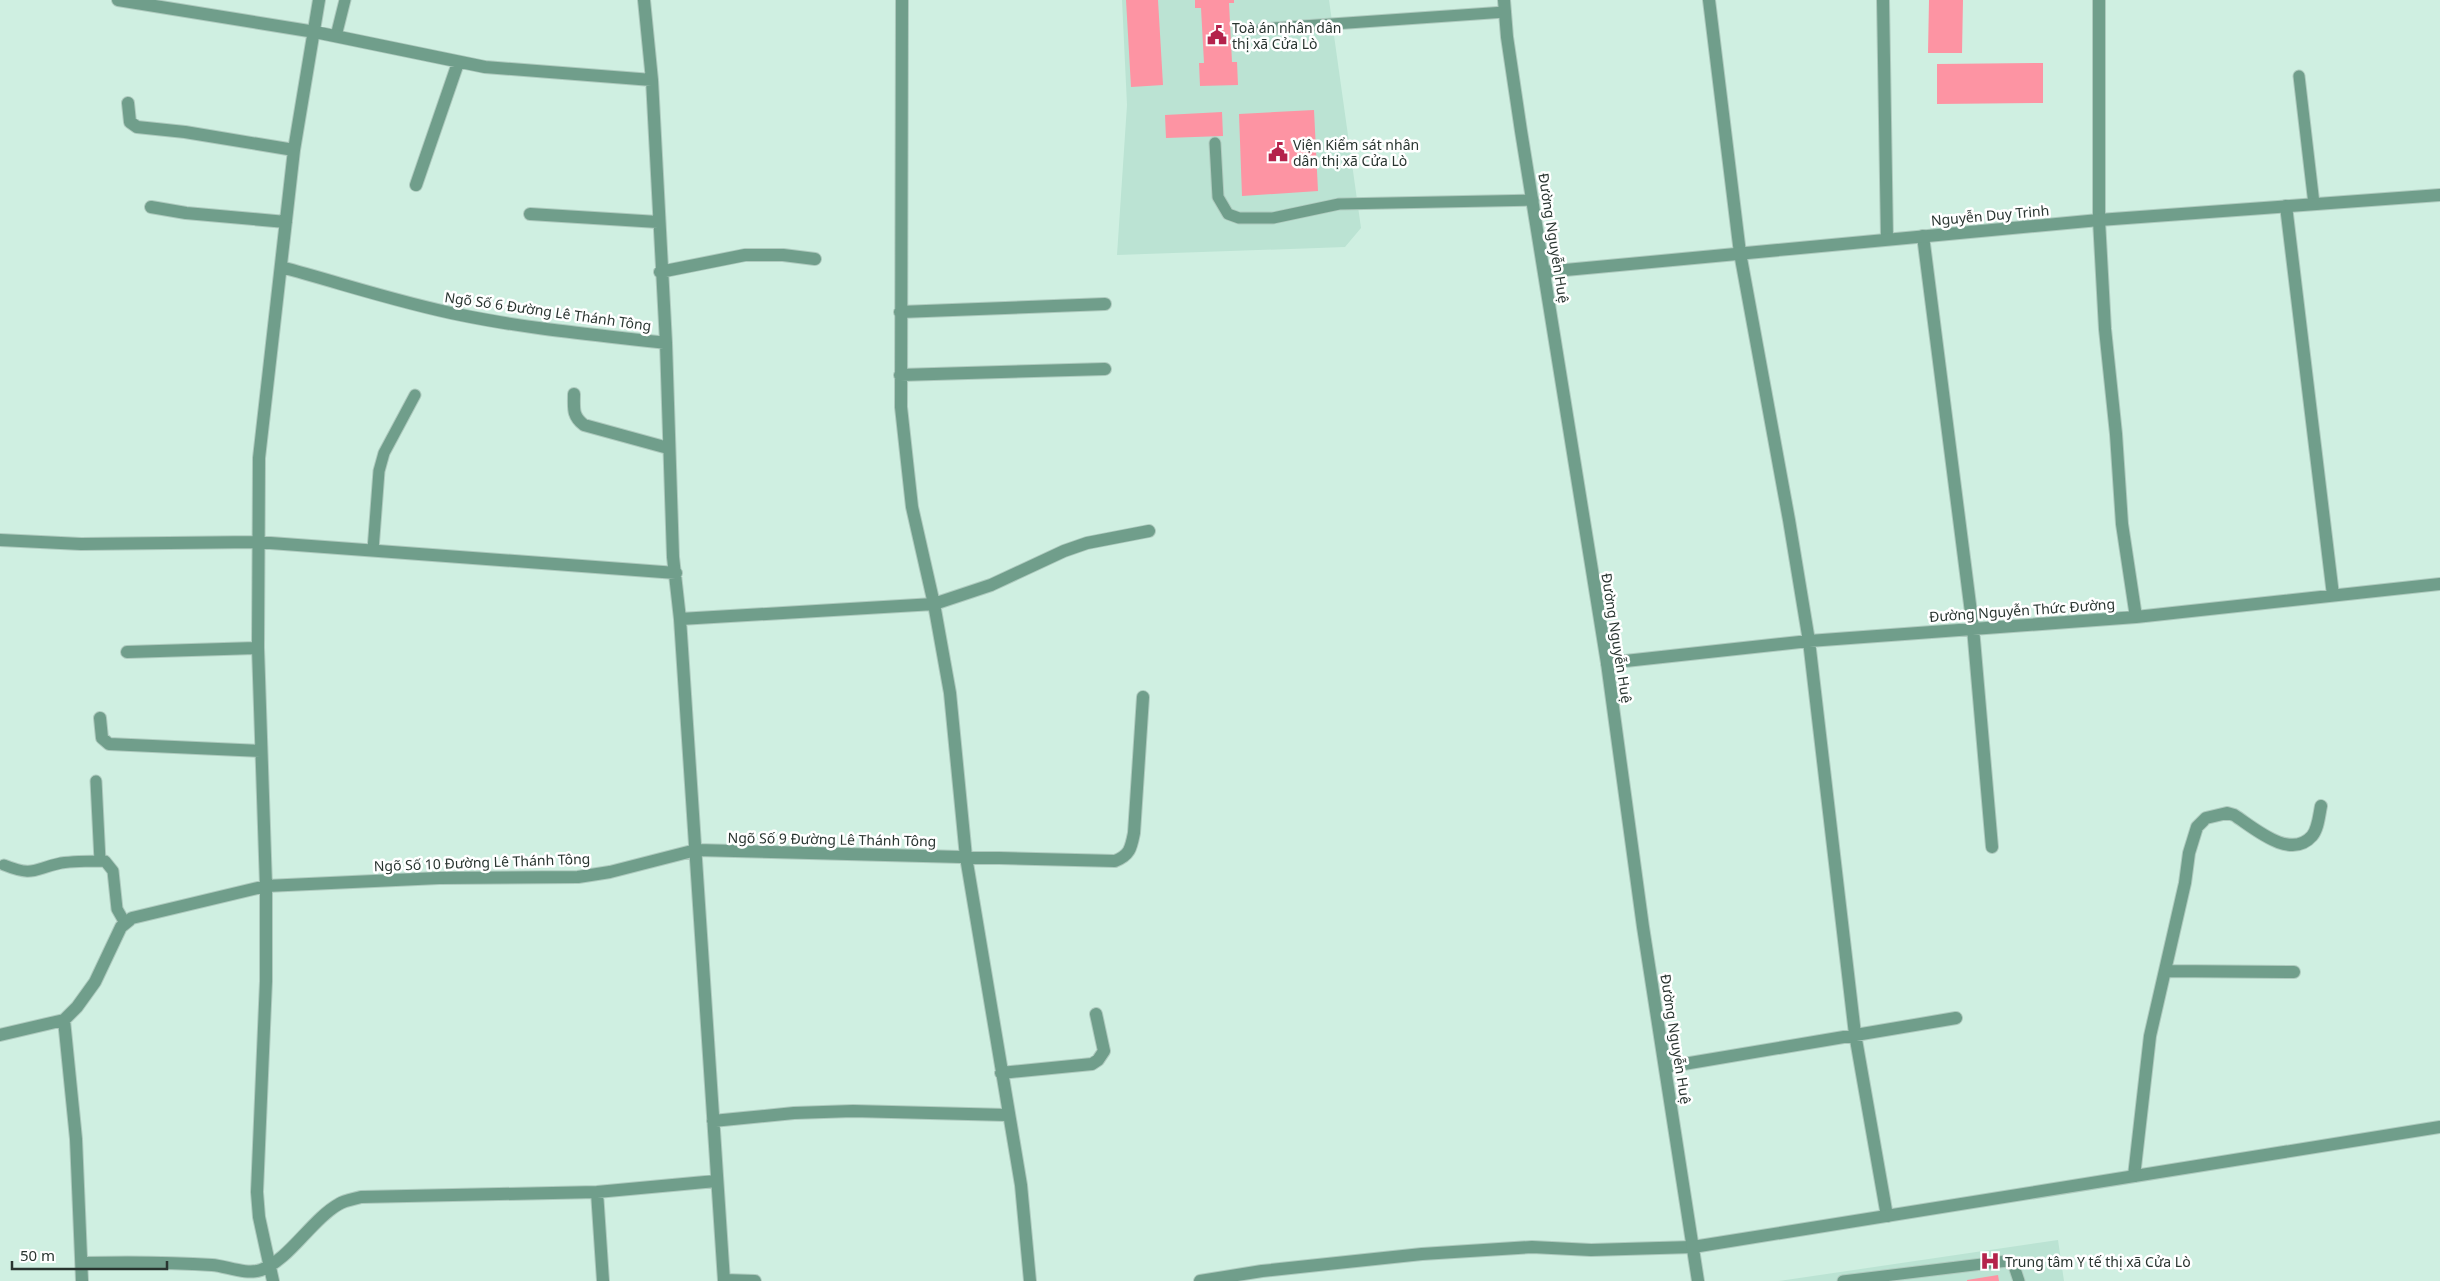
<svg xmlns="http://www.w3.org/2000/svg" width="2440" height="1281" font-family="'Noto Sans',sans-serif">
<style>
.built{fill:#bbe3d3}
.building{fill:#fd94a3}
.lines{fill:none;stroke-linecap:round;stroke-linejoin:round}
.service-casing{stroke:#aecabe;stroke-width:13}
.minor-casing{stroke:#aecabe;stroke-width:14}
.tertiary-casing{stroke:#aecabe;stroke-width:14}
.service{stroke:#709e8b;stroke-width:11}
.minor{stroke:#709e8b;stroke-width:12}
.tertiary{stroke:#709e8b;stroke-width:12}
.labels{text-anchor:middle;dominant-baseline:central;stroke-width:5;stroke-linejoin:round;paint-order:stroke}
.poi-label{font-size:14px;fill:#293530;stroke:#fff;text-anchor:start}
.street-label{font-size:14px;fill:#293530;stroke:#fff}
</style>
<rect width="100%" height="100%" fill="#cfefe1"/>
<path class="built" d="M1122,0H1329L1361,228L1345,247L1117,255L1127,105Z
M2058,1240L2064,1281H1779Z"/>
<path class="building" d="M1126,0H1158L1163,85L1131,87Z
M1195,0H1234V3H1229L1232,62H1237L1238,85L1200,86L1199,63H1204L1201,8H1195Z
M1929,0H1963L1962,53H1928Z
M2043,63V103L1937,104V64Z
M1314,110L1318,191L1242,196L1239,114Z
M1222,112L1223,136L1166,138L1165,115Z
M1998,1275L1999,1281H1967V1280Z"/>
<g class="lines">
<defs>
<path id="service" d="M1261,29L1505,12
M336,36L345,0
M2299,76L2314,204
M1215,143L1218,197L1228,214L1239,218H1273L1339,204L1533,200
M373,550L379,471L384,453L415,395
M96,781L100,861
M4,865C34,877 33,869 61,863C75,861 91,861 105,861L113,871L117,909L125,923
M1843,1281L2007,1261L2014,1266L2019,1281"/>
<path id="minor" d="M118,0L315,32L485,67L652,80
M644,0L652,80L666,343L673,557L680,619L724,1281
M902,0L901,407L912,507L934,604L950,693L966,857L1021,1185L1030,1281
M1709,0L1740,253L1789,520L1809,641L1855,1034L1887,1216
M1883,0L1887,239
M2099,0V220L2105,329L2116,434L2122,524L2136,617
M128,103L130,122L137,127L185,132L294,150
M416,185L458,63
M2286,206L2333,595
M151,207L186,213L286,222
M530,214L658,222
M1923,236L1973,628L1992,847
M281,267C341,283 400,303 461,315C529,329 598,335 666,343
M660,272L745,255H783L815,259
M900,312L1105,304
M900,375L1105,369
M574,394C574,408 572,416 584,425L668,448
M0,540L81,544L257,542L676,573
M680,619L934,604L991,585L1064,551L1087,543L1149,531
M127,652L258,648
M1607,663L1809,641L2136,617L2440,584
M100,718L102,738L109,744L261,751
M2165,971L2294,972
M64,1020L76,1139L82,1281
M0,1035L64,1020L77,1007L95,982L121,927L132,918L266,886L439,878L578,877L610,872L696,850L1115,861C1130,855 1131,848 1134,833L1143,697
M1666,1067L1956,1018
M1001,1073L1092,1064L1098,1060L1104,1051L1096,1014
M713,1121L794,1113L853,1111L1007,1115
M2134,1176L2150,1036L2185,883L2189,853L2197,827L2206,818L2227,813L2234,815C2253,827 2290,861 2312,836C2318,829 2319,816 2321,806
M597,1192L603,1281
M82,1263C126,1262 168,1262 212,1265C226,1266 246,1275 261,1270C289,1260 312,1219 339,1204C345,1200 354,1199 361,1197L597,1192L716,1181
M724,1280L755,1281
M273,1281L259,1217L257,1192L266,981V886L258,648L259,458L294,150L319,0
M1200,1281L1262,1271L1422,1254L1532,1247L1591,1250L1693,1247"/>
<path id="tertiary" d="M1504,0L1507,37L1521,131L1607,663L1643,927L1698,1281
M1544,272L2099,220L2440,195
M1693,1247L2440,1127"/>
</defs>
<use href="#service" class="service-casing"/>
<use href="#minor" class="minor-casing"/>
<use href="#tertiary" class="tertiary-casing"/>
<use href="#service" class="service"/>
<use href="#minor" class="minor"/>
<use href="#tertiary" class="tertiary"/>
</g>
<defs>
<symbol id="civic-bare" viewBox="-9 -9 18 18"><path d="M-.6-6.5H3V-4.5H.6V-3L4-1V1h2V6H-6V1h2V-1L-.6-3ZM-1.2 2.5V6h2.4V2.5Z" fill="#b4224b" stroke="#fff" stroke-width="2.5" paint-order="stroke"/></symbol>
<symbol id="hospital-bare" viewBox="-9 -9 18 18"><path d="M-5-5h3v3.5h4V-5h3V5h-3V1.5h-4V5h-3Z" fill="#b4224b" stroke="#fff" stroke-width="2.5" paint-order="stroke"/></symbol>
</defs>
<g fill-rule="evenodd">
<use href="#civic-bare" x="1203" y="21" width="28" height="28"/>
<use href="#civic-bare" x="1264" y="138" width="28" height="28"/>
<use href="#hospital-bare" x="1976" y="1247" width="28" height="28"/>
</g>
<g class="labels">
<g class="poi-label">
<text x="1232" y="27">Toà án nhân dân<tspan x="1232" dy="16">thị xã Cửa Lò</tspan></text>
<text x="1293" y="144">Viện Kiểm sát nhân<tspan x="1293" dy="16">dân thị xã Cửa Lò</tspan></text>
<text x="2005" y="1261">Trung tâm Y tế thị xã Cửa Lò</text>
</g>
<g class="street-label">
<text transform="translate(1990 215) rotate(-5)">Nguyễn Duy Trinh</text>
<text transform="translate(1554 238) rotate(81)">Đường Nguyễn Huệ</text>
<text transform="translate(548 311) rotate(8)">Ngõ Số 6 Đường Lê Thánh Tông</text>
<text transform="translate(2022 610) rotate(-4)">Đường Nguyễn Thức Đường</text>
<text transform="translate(1617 638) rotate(81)">Đường Nguyễn Huệ</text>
<text transform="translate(832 839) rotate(1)">Ngõ Số 9 Đường Lê Thánh Tông</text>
<text transform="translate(482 862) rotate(-2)">Ngõ Số 10 Đường Lê Thánh Tông</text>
<text transform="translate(1676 1039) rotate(81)">Đường Nguyễn Huệ</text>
</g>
</g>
<path d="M12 1261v8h155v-8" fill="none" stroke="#293530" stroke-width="2.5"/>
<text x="20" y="1261" font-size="15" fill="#293530" stroke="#ffffff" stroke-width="4" paint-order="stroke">50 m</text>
</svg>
